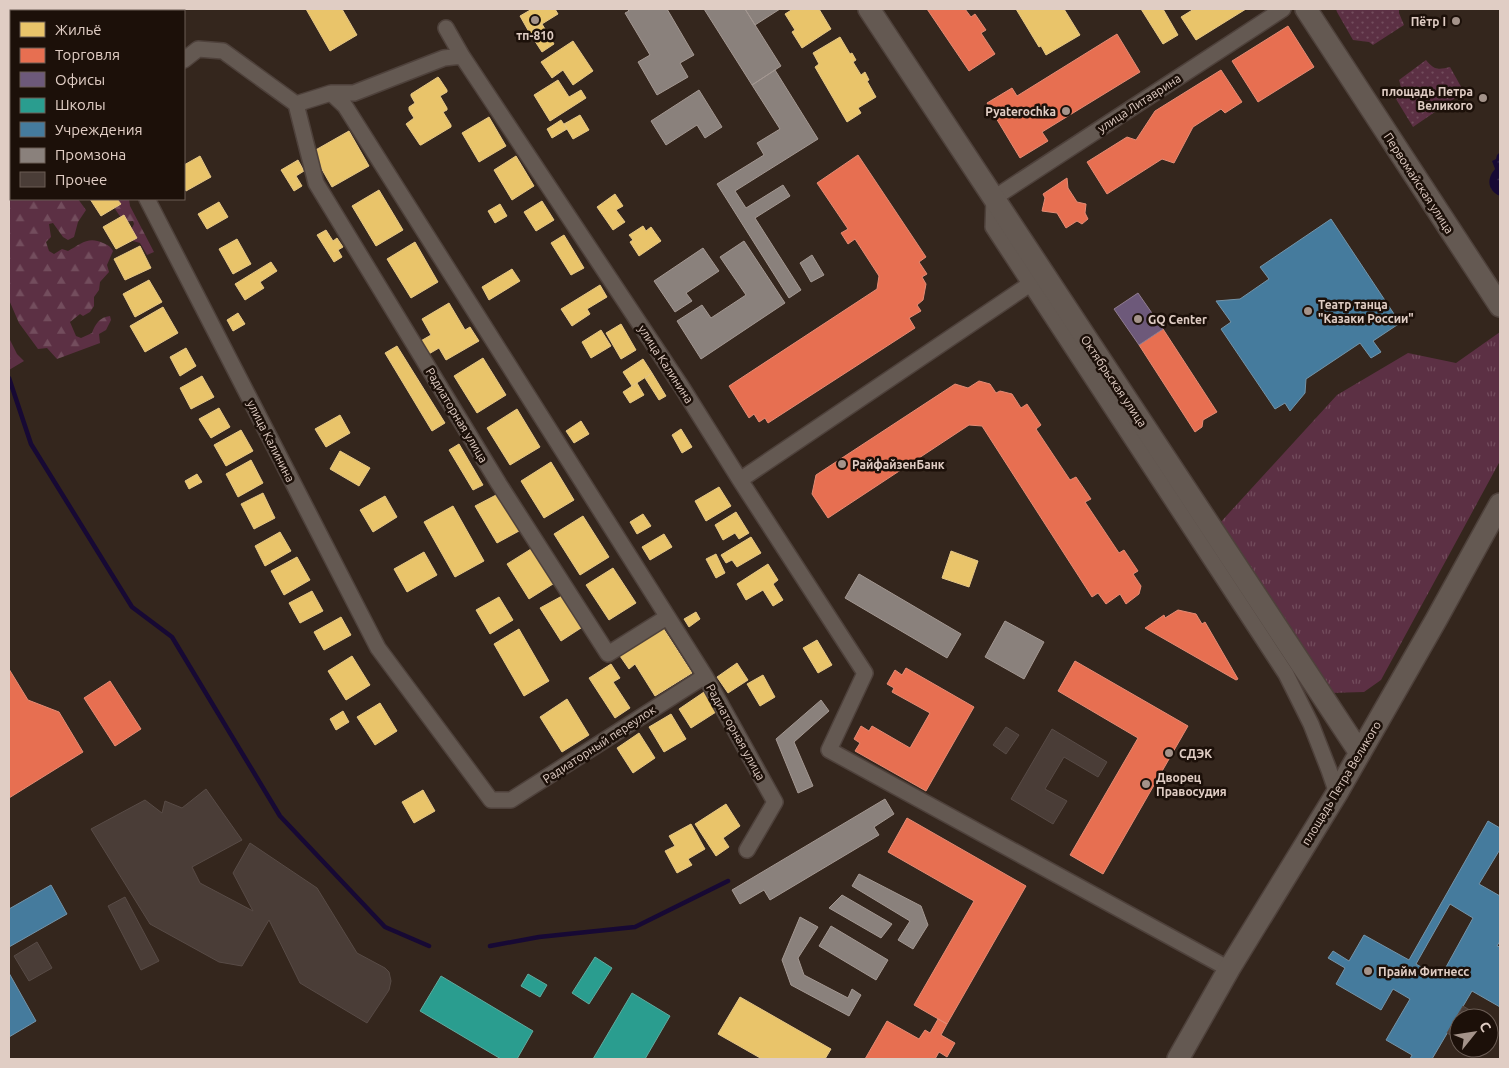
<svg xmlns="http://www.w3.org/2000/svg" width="1509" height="1068" font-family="Ubuntu,sans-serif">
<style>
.grass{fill:url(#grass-dots)}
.forest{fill:url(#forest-firs)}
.park{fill:url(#park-tufts)}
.water{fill:url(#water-ripples)}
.homes{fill:#e9c46a;stroke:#e6c785}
.shops{fill:#e76f51;stroke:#e58b74}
.offices{fill:#6d597a;stroke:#907c90}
.schools{fill:#2a9d8f;stroke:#61ab9f}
.public{fill:#457b9d;stroke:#7494a9;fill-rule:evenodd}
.industry{fill:#8a817c;stroke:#a49892}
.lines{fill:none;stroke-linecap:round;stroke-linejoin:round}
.stream{stroke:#170934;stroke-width:4.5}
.river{stroke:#170934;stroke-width:26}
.building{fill:#4a3d37;stroke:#584b46}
.street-casing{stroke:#4e413b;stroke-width:18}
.secondary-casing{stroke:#4e413b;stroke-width:24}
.street{stroke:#645952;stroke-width:15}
.secondary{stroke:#645952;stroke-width:21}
.poi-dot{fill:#a4938a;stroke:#1c1009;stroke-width:2}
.labels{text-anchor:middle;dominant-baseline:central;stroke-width:5;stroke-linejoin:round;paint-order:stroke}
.poi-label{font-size:12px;font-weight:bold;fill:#e0cdc4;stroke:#1c1009;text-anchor:start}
.street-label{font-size:12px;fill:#e0cdc4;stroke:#1c1009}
</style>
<defs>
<pattern id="grass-dots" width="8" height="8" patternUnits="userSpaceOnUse" patternTransform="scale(1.25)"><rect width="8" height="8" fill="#5c3044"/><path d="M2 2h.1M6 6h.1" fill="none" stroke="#734d5d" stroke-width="1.8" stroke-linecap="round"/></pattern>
<pattern id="forest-firs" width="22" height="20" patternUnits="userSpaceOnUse" patternTransform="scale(1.25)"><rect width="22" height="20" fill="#5c3044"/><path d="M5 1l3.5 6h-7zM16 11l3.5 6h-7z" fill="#734d5d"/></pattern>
<pattern id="park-tufts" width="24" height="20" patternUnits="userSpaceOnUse" patternTransform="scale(1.25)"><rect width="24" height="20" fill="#5c3044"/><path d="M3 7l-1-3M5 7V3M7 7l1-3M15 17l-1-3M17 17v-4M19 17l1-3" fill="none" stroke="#734d5d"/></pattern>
<pattern id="water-ripples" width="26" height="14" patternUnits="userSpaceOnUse" patternTransform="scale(1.25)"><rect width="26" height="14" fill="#170934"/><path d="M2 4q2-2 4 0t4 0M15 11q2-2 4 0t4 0" fill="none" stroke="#382c50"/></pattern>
</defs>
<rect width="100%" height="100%" fill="#34261d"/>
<path class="grass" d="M1336,9H1399V13L1404,25L1373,45L1369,42L1353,40L1337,12Z
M1426,60C1434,70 1438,70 1450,67L1464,92L1413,127L1396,99C1402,93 1402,89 1399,80Z"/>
<path class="forest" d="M9,52H11V116L9,117Z
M11,163V199H78L86,210L78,222L74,237L68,240L63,237L53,223L49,224L51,237L46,242L49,251L54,254L62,249L68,251C81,244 88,236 103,243C108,245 110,246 113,251L107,265L109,272L100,282L99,290L94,297V306L90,312L83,316L80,314L70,322L76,336L81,338L92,333C95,324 100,317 110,316L111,320L106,330L99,334L100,343L57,359L47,348L38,349L19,323L9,300V165Z
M116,199H129L130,206L154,252L147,255L140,243L133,241L129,234L134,224L133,221L124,222L115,209L119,203Z
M9,338L17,354L24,361L9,370Z"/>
<path class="park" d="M1500,332V461L1381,680L1364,692L1329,693L1219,524L1337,395L1408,353L1456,363Z"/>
<path class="water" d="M1500,152V196C1488,191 1486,179 1495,169L1492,161L1496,159L1497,155Z"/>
<path class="homes" d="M306,9H342L357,35L330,51Z
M532,9H555L558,14L529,32L520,16Z
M793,9H819L831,29L802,48L792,32L795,30L785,14Z
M1016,9H1064L1080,35L1046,55L1041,46L1039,47Z
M1141,9H1163L1178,35L1163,44Z
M1194,9H1246L1196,40L1181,17Z
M542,24L554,44L542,52L529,32Z
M840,37L850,54L852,53L856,60L853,62L861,75L865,72L869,80L867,81L876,97L858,108L861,113L847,122L815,67L819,64L813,53Z
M573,41L593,71L573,85L563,70L552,78L541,62Z
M438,77L439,78L447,90V92L440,96L447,108V110L443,112L451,125V127L421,145H420L406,124L414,118L409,110V107L415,103L411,96V94Z
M558,80L569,97L581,90L586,98L550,121L534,95Z
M580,115L589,130L573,139L564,124Z
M489,117L506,146L479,162L462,133Z
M561,120L567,129L552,138L547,129Z
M349,131L369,166L332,187L312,152Z
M200,156L211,177L186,191L184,186V165Z
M516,156L534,186L512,200L494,170Z
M298,160L304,171L296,176L302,186L294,191L281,170Z
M379,190L403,230L376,246L352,206Z
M615,194L623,206L616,210L625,222L613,230L597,207Z
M90,199H117L121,204L101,216Z
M542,201L554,220L536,231L524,212Z
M219,202L228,217L207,229L198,214Z
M500,204L507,216L495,223L488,211Z
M124,215L137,238L116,249L103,227Z
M643,226L646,231L651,227L661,241L639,256L630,242L633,240L629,235Z
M326,230L333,241L337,238L343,247L338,250L342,257L334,262L317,235Z
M564,235L584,268L571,275L551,243Z
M237,239L251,264L233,274L219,249Z
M415,242L438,282L411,298L387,259Z
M140,246L151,268L125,280L114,259Z
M271,262L277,271L260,282L264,288L245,300L235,284Z
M512,269L520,281L489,300L482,287Z
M149,280L162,302L135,317L123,294Z
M600,285L607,297L587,309L590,314L572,326L561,309Z
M449,303L465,330L470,327L479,341L446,360L439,348L427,355L419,342L431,335L422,319Z
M163,307L178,333L145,352L130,326Z
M238,313L245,324L233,331L227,320Z
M621,324L636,350L621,359L606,333Z
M601,330L611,346L591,358L582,342Z
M397,346L445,423L432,431L385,353Z
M186,348L196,366L180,376L170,357Z
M483,358L506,395L477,413L454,376Z
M643,359L652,373L632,386L623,372Z
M652,373L666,396L659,400L645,378Z
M202,376L214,397L191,409L180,388Z
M637,383L644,395L630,403L623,392Z
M219,408L230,427L211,438L199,419Z
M517,409L540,447L510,465L487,428Z
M340,415L350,433L326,447L315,429Z
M581,421L589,434L574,443L566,431Z
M681,429L692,447L682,453L672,435Z
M241,430L253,451L226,466L214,445Z
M459,444L483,485L473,490L449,450Z
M340,451L370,468L359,486L330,469Z
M251,460L263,483L238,497L226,474Z
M551,462L574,500L544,518L521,481Z
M197,474L202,482L189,489L185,481Z
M719,487L731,506L706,521L695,501Z
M263,493L275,518L254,529L241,504Z
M498,494L519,531L497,543L475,506Z
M385,496L397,517L373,532L360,510Z
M453,506L484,561L455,577L424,522Z
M736,512L749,533L739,539L735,533L723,540L715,525Z
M643,514L651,526L637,534L630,522Z
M583,516L609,557L580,575L554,534Z
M280,532L291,551L265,566L255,546Z
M664,534L672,547L650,560L642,547Z
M751,537L761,553L737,567L732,560L726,563L721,555Z
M531,549L553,584L529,599L507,564Z
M951,551L978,561L969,587L942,578Z
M424,552L437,575L407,592L394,569Z
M716,554L725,573L716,578L706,559Z
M297,557L310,580L284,595L271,571Z
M768,564L778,580L773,584L783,600L773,606L763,590L746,600L737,584Z
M613,568L636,603L609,620L586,585Z
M312,591L323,611L300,623L289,603Z
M562,596L581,628L561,641L540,608Z
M499,597L513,620L490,634L476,610Z
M696,612L700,619L689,627L684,619Z
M341,617L351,635L324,650L314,632Z
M663,628L692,673L655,696L635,664L629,669L620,656Z
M519,629L549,681L524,696L494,644Z
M817,640L832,665L818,673L803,648Z
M352,656L370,685L346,700L328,671Z
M737,663L748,680L728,693L717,677Z
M611,664L620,678L613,682L630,708L615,718L589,678Z
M763,675L775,697L760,706L747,684Z
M704,692L716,712L691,728L679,709Z
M567,699L589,735L562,752L540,717Z
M380,703L397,731L375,745L357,717Z
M343,711L349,722L336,730L330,719Z
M671,714L686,739L664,752L649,727Z
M639,733L655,758L633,773L617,748Z
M423,790L435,811L414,823L402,802Z
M726,804L740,826L723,838L729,847L716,856L695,824Z
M691,824L705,849L688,859L692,865L677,873L665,851L675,846L669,836Z
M740,997L831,1049L825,1059H762L718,1034Z"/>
<path class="shops" d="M927,9H965L971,17L975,14L986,30L981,33L995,54L969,71Z
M1288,26L1314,67L1258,102L1232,61Z
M1117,34L1140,72L1042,132L1048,141L1020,158L987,103L1012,88L1017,96Z
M1221,70L1242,102L1225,113L1221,109L1193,127L1174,163L1162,159L1107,194L1087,162L1127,137L1136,140L1155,111Z
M858,155L926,257L919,262L927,274L922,277L926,284L923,300L917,305L921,311L909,318L915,328L768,423L765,418L759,422L754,414L749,418L729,386L877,289L879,276L855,239L848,244L841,233L848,229L817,183Z
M1067,178L1068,188L1077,202L1086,204L1085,213L1088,219L1082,224L1077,221L1066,228L1057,213L1042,211L1045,198L1043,194Z
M1163,329L1217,412L1203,420L1202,427L1195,432L1139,345Z
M979,381L990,384L996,393L1000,391L1012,394L1021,408L1027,404L1041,425L1036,429L1070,480L1076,477L1091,499L1085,502L1119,553L1124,550L1138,571L1133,574L1141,586L1139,594L1126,604L1120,594L1106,604L1098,593L1092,597L982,426L969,425L828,518L812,494L816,475L955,384L968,388Z
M1178,610L1196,614L1202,624L1205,622L1238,679L1236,680L1145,628L1164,615L1165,618Z
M1075,661L1188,726L1103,874L1070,855L1138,738L1058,691Z
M906,668L974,707L926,791L855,751L860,743L854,739L861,726L869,731L872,726L910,748L930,713L892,692L894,688L887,684L895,670L902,675Z
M9,669L28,700L59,712L83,752L9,798Z
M110,681L141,729L115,746L84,698Z
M907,818L1026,886L947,1024L914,1005L974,901L888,852Z
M938,1019L947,1024L941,1035L955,1043L947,1057L939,1052L935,1059H865L887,1021L919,1039L925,1030L930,1033Z"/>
<path class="offices" d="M1138,293L1163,329L1139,345L1114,309Z"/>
<path class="schools" d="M595,957L612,968L589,1004L572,993Z
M528,974L547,985L540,997L521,986Z
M441,976L533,1031L517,1059H501L420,1011Z
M632,993L670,1016L645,1059H593Z"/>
<path class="public" d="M1331,219L1400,323L1373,341L1381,352L1371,358L1360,343L1306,379L1305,393L1290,411L1285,403L1275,409L1221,329L1231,322L1216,301L1240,299L1269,279L1260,267Z
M1488,821L1500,828V852L1499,851L1479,884L1500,896V941L1497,946L1500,947V1007L1472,991L1432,1059H1410L1412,1055L1386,1040L1410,999L1393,989L1381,1010L1336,984L1345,968L1328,958L1333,951L1349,961L1364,935L1409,960ZM1450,904L1473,918L1440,978L1416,964Z
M51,885L67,914L9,947V909Z
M9,973L36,1021L9,1037Z"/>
<path class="industry" d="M627,9H667L694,55L680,63L688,77L657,95L638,62L650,55L625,13L629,11Z
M704,9H745L781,66L752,85Z
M745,9H780L755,25Z
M775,70L818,139L735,191L746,208L783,185L790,196L755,218L801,290L789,298L717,184L764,155L757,143L780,129L752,85Z
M699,90L722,127L705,138L697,125L666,145L651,121Z
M744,241L785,303L701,359L677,321L702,305L711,318L746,295L720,257Z
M703,248L719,271L686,293L692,301L675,312L654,281Z
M812,255L824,275L811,282L800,263Z
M859,574L961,634L947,658L845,598Z
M1005,621L1044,642L1024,679L985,657Z
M821,700L829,711L794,742L813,786L798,793L776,739Z
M885,799L894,814L874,827L879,835L770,900L764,890L740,904L732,890Z
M859,874L921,906L928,925L913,949L898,940L910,921L852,886Z
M842,895L892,924L881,938L829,908Z
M800,917L818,927L798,958L804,975L848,998L852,989L861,995L849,1016L791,985L782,960Z
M831,926L888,960L876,980L819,946Z"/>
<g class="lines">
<path class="stream" d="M9,378L31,444L132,607L172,637L280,816L385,927L429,946
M490,946L539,937L635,927L728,881"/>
<path class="river" d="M136,11L140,9
M9,78L11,76"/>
</g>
<path class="building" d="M1006,727L1019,735L1006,754L993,745Z
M1052,729L1107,762L1098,777L1064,757L1045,789L1067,801L1053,824L1011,799Z
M206,789L242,840L192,867L200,883L253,911L233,873L250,843L317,888L357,953L385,968L389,972L391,981L389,990L367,1023L300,983L269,920L242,966L219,962L150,924L91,829L145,800L162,813L165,801L182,808Z
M125,897L159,961L141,970L108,906Z
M37,942L52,968L29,981L14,956Z
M1463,1006L1483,1018H1459V1040L1447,1033Z
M1489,1022L1494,1025L1489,1034Z"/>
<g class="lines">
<defs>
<path id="street" d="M1283,9L994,198L993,227L1286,674L1311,724L1329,770L1337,793
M91,11L97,9
M9,42H11
M462,56L683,389L740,480L865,673L829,750L1229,969
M184,60L198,49L223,51L296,104L331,93H354L444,58L462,56L446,28
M331,93L345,106L705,676L775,802L747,850
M296,104L316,183L499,484L608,654L667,617
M147,199L378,648L491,800H511L705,676
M740,480L1030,284"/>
<path id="secondary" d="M869,9L1360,753
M1306,9L1383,127L1500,306
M1178,1059L1229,969L1337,793L1436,620L1500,504"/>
</defs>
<use href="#street" class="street-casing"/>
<use href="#secondary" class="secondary-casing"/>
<use href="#street" class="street"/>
<use href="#secondary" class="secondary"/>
</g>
<g class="poi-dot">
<circle cx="535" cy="20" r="5"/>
<circle cx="1456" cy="21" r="5"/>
<circle cx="1483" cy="98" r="5"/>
<circle cx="1066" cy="111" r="5"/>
<circle cx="1308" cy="311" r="5"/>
<circle cx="1138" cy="319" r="5"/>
<circle cx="842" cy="464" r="5"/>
<circle cx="1169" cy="753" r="5"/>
<circle cx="1146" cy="784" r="5"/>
<circle cx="1368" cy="971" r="5"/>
</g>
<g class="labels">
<g class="poi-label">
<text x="1446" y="21" text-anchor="end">Пётр I</text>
<text x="535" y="35" text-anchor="middle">тп-810</text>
<text x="1473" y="91" text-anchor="end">площадь Петра<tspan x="1473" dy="14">Великого</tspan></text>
<text x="1056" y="111" text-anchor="end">Pyaterochka</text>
<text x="1318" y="304">Театр танца<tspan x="1318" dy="14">"Казаки России"</tspan></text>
<text x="1148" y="319">GQ Center</text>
<text x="852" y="464">РайфайзенБанк</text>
<text x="1179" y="753">СДЭК</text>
<text x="1156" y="777">Дворец<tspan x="1156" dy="14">Правосудия</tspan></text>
<text x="1378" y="971">Прайм Фитнесс</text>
</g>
<g class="street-label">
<text transform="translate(1139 103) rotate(-33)">улица Литаврина</text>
<text transform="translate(1419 183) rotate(57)">Первомайская улица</text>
<text transform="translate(666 364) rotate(57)">улица Калинина</text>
<text transform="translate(1114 381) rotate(56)">Октябрьская улица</text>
<text transform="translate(457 415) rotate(59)">Радиаторная улица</text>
<text transform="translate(271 441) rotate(63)">улица Калинина</text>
<text transform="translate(736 732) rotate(61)">Радиаторная улица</text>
<text transform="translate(599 744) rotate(-33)">Радиаторный переулок</text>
<text transform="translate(1341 783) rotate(-59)">площадь Петра Великого</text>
</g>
</g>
<rect width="1509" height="1068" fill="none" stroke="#e0cdc4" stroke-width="20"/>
<rect x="10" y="10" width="175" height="190" fill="#1c1009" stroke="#6a5c54"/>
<rect x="20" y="22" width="25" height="15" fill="#e9c46a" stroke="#6a5c54"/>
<text x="55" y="35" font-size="15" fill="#e0cdc4">Жильё</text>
<rect x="20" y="48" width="25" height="15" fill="#e76f51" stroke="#6a5c54"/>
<text x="55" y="60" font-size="15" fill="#e0cdc4">Торговля</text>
<rect x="20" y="72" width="25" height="15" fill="#6d597a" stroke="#6a5c54"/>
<text x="55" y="85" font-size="15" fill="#e0cdc4">Офисы</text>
<rect x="20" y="98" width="25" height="15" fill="#2a9d8f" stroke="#6a5c54"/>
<text x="55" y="110" font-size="15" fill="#e0cdc4">Школы</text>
<rect x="20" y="122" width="25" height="15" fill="#457b9d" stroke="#6a5c54"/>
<text x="55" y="135" font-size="15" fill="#e0cdc4">Учреждения</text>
<rect x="20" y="148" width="25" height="15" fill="#8a817c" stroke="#6a5c54"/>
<text x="55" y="160" font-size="15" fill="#e0cdc4">Промзона</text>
<rect x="20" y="172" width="25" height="15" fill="#4a3d37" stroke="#6a5c54"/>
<text x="55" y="185" font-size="15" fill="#e0cdc4">Прочее</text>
<g transform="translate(1474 1033) rotate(60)"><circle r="24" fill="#1c1009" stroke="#6a5c54"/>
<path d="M0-4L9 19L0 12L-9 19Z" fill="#a4938a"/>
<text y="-8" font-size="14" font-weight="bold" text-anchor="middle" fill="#e0cdc4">С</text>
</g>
</svg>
